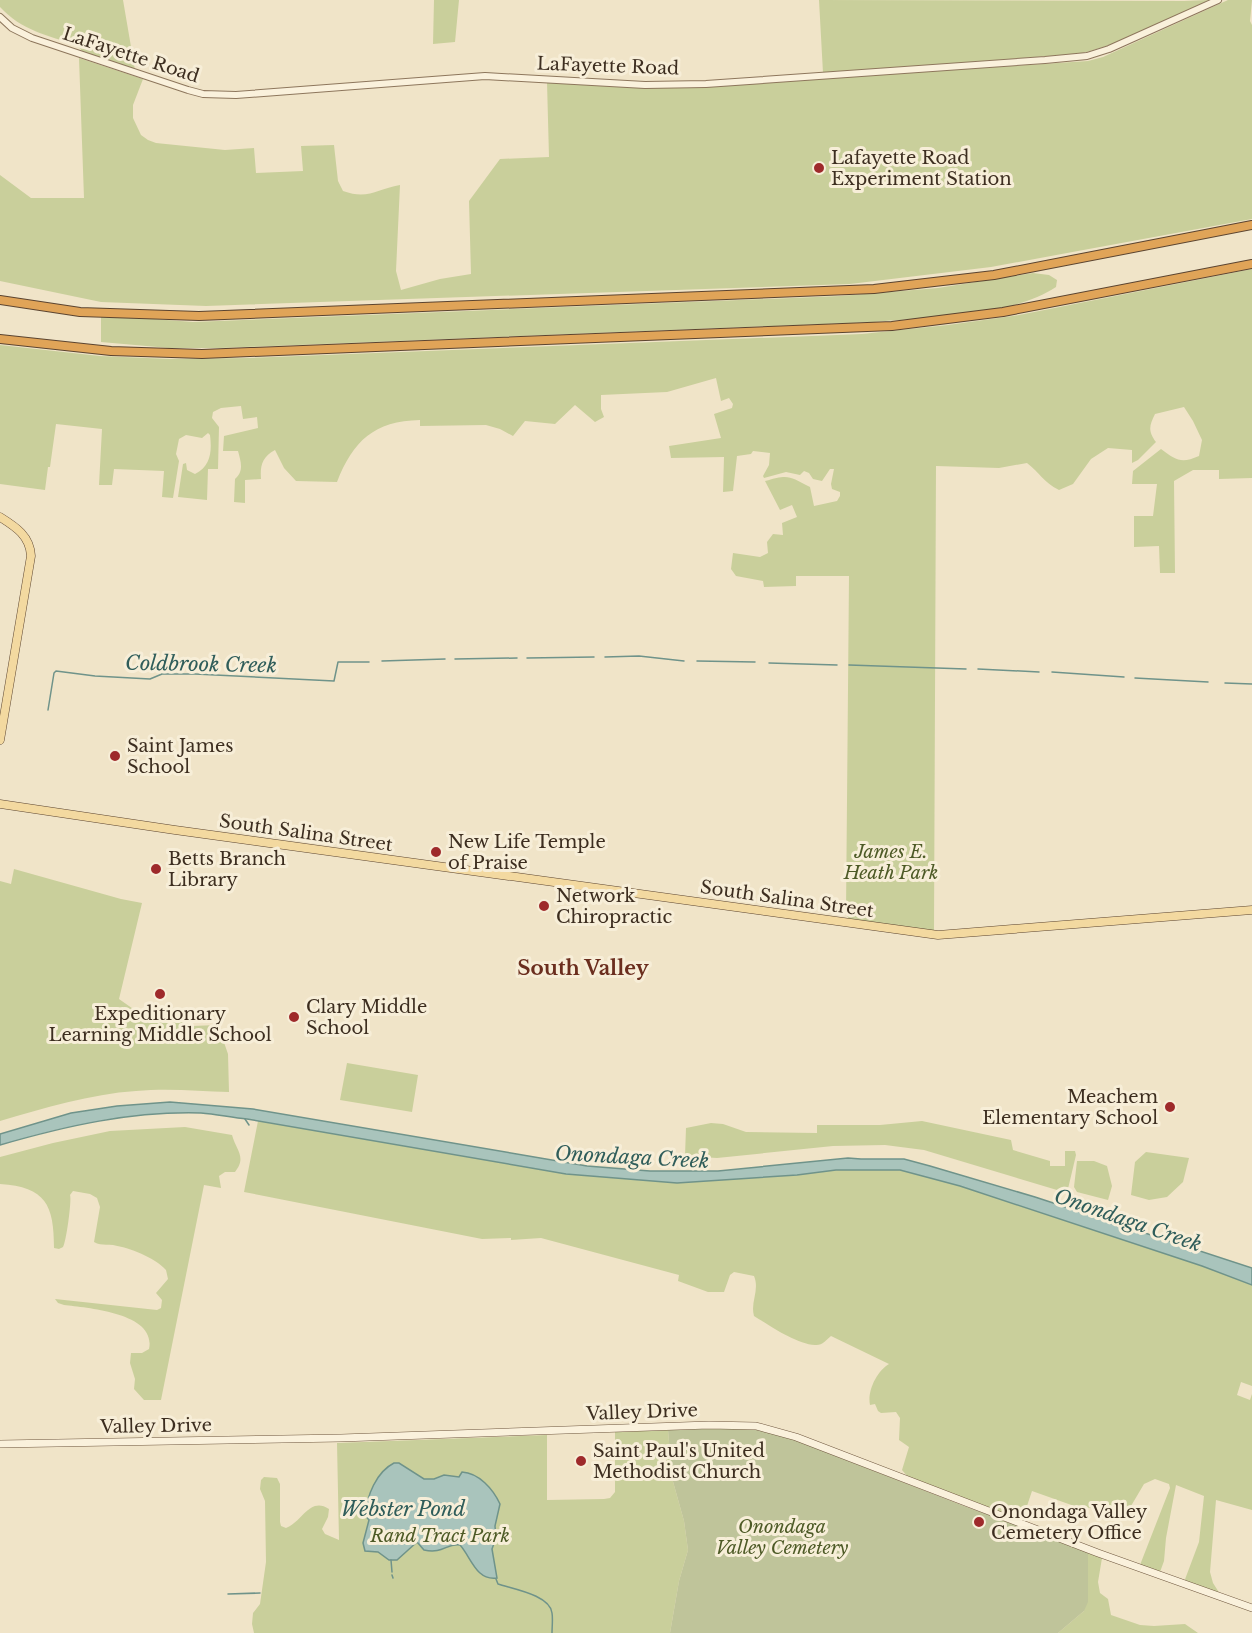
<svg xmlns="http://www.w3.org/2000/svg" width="1252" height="1633" font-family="'Libre Baskerville',serif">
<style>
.green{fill:#c9cf9b}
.cemetery{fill:#bfc49a}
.water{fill:#a9c4bc;stroke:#6f938a;stroke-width:1.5}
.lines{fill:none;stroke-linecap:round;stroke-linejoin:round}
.stream{stroke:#6f938a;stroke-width:1.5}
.tertiary-casing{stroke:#8d765c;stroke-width:8}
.secondary-casing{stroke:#6f573f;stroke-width:8}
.primary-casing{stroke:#5b4430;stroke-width:9}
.motorway-casing{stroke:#5b4430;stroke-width:10}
.tertiary{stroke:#faf1dc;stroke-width:6}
.secondary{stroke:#faf1dc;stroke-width:7}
.primary{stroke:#f3d9a0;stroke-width:8}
.motorway{stroke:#e0a458;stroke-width:8}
.poi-dot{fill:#9e2a2b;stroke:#f7eed8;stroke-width:2}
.labels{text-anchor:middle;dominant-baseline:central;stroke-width:6;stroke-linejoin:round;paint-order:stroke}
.street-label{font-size:18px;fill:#3d2e20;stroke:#f7eed8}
.poi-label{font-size:18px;fill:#3d2e20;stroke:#f7eed8;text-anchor:start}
.park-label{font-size:18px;font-style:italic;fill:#4d5a26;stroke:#f7eed8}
.water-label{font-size:20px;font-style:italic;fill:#2f5d5a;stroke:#f7eed8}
.neighbourhood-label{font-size:20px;font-weight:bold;fill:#6b2e1e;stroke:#f7eed8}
</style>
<rect width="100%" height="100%" fill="#f0e4c8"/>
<path class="green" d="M0,0H123L135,70L82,51L77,45C48,36 21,30 0,7Z
M434,0H459L455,42L433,44Z
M819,0L1184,1L1209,0C1167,19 1124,44 1078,54L823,73Z
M1228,0H1252L1250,21L1252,25V219L991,267L850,284L206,306L101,302L0,281V175L31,198H84L79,58L143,79L133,105V118L141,135L148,140L156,143L225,150L254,148L256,173L303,171L301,146L334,145L338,181L343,191C368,200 377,189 400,185L396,271L401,290L440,279L471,274L469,201L500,159L549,157L547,82L655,88L692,87L1088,61L1103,57Z
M1252,269V478L1219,479V470H1193L1174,481L1175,573H1160L1159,546L1134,547V516H1153L1157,484H1132L1133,471L1161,449C1176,460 1181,464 1199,456L1202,440L1193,421L1184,407L1155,414C1149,426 1148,431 1156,442L1138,460L1132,463V450L1108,448L1091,459L1073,484L1059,490C1043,482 1040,473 1027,463L999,468L936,466L934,931L849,919L846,914L849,576H796V586L764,587L763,581L736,576L731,569L733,553L760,557L768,553L767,542L773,534L783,535L782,523L797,517L792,505L780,510L765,481C789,474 789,476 810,487L814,506L837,501L840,496V492L832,489L831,484L834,469H830L822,481L813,479L809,473L804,471L800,475L786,472L764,478L763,476L769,465L770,453L753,451L751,454L737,456L733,491L723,492L724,457L671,458L669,446L721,438L714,414L732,408L733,404L729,398L721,401L716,378L667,392L601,395V409L604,417L595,422L575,405L555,424L525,421L513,436L500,429L486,425L420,426V420C374,421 353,441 337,482L296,481L284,468L275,450C262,457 260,466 261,479L245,480V503L234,502L235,479C244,471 241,462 238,451H223L224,436L258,428L257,417L243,419L241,406L221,408L213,412L212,418L219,427L218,469H208L207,500L178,497L183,464L186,463L187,470L195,474C211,466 212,451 210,435L208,433L202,438L186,435L179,439L176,454L179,461L173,498L162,497L164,471L114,469L112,485H99L102,429L56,424L50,467H48L45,490L0,484V345L100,356L170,359L249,358L862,334L948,325L1019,315Z
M1033,273L1049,275L1057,280L1056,287C1010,317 929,317 874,322L220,348H169L101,342V315L193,322L840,296L938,288Z
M14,869L121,899L142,903L119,999L146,1018L174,1016L192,1026L218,1025L228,1054L229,1092C199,1091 167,1088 136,1091C90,1094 45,1108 0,1121V881L11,884Z
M347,1063L418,1075L412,1112L340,1100Z
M258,1121L566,1174L677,1183L797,1175L836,1170H900L960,1186L1202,1266L1252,1285V1386L1241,1382L1237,1395L1250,1400L1252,1394V1510L1216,1500L1210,1572L1213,1583L1220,1594L1184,1582L1199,1542L1204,1496L1176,1485L1166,1538L1164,1561L1160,1572L1140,1565L1170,1488L1169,1484L1155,1479L1144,1484L1131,1506L1124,1510L1077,1507L1032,1491L1022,1521L908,1477L902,1470L909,1447L899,1440L900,1418L896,1412L881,1413L878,1411L875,1404L870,1405C867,1391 877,1371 889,1364L831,1336C826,1340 822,1346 815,1345C796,1344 769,1325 754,1316C750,1302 760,1290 754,1276L734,1272L730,1275L724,1292H708L678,1281L679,1275L541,1238L511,1240V1238L482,1239L244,1192Z
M922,1121L1011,1140L1013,1150L1050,1161V1166H1065V1151H1075L1076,1155L1067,1193L924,1150L885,1145L833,1146L717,1158L685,1156L686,1128L711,1123L723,1124L746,1132L817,1133V1125H880Z
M185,1127L232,1135C236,1150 247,1157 235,1172H225L219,1176L221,1188L204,1185L161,1400H144L134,1389L135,1379L130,1363L131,1353H142L149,1349C157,1313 88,1308 64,1305L58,1303L55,1299L157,1310L161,1308L162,1300L156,1293L168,1279L166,1270C154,1257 130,1248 113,1245C106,1244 100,1246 94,1242L100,1207L97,1198L90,1194L73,1191L70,1195C72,1200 66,1243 63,1247C62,1248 60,1248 59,1249L54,1248C54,1205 46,1187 0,1184V1157L53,1143L110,1131Z
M1146,1152L1189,1158L1183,1182L1167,1197L1149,1200L1131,1195L1135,1162Z
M1077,1161H1094L1107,1166L1112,1186L1108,1200L1077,1192L1074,1187Z
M668,1430L672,1478L684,1521L688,1550L679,1581L670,1633H254L252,1624L253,1613L260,1604L266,1562L265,1501L260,1489L261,1480L264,1477L277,1478L280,1484V1522L281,1526L286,1528C302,1522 310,1496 329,1509L328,1517L322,1529L325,1534L339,1540L337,1443L547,1435V1500L604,1499L610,1498L615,1492V1432Z
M1088,1551L1102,1558L1098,1582L1100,1593L1108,1599L1111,1615L1140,1625L1154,1626L1185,1624L1198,1633H1058L1084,1611Z"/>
<path class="cemetery" d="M736,1428L767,1431L787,1437L964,1506L1088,1551V1602L1084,1611L1058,1633H670L679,1581L688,1550L684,1521L672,1478L668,1430Z"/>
<path class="water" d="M170,1102L253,1109L587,1166L650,1171H718L848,1158L861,1159H904L930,1166L1035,1197L1252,1268V1285L1202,1266L960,1186L900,1170H836L797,1175L677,1183L566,1174L247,1119C232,1118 217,1114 201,1113C131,1111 66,1126 0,1145V1134L71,1113L117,1106Z
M394,1463H399L424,1479H434L444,1475L459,1477L462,1472C479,1473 493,1489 500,1504L495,1526L496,1538L492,1549L497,1578C476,1581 471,1557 460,1545C446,1543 444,1554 424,1550L417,1542L397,1560H389L378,1552L365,1551L363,1543L369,1520L365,1515C367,1496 376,1472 394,1463Z"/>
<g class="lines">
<path class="stream" d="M605,657L639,656L684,661
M527,658L594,657
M455,659L517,658
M382,661L445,659
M697,661L755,662
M769,663L837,665
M849,665L966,669
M978,669L1039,672
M1052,672L1124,677
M1135,678L1208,682
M1225,683L1252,684
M48,710L54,673L56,671L95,676L150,679L162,674H195L334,681L338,662H369
M245,1119L249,1125
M391,1560L392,1572
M392,1575L393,1578
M496,1579L498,1584C513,1589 550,1595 552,1613C553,1619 552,1627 552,1633
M228,1594L260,1593"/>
<defs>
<path id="tertiary" d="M0,17L12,28L32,38L188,90L203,94L236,95L485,76L645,85L706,84L1045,60L1087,56L1109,49L1218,0"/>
<path id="secondary" d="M0,1444L341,1438L709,1425L756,1426L796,1437L1098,1553L1252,1608"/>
<path id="primary" d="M0,517C16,527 30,536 31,556L0,740
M0,804L175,830L938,935L1252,910"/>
<path id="motorway" d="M0,300L80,312L199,316L874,289L994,275L1252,225
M0,339L111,351L202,354L892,326L1003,312L1252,264"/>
</defs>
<use href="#tertiary" class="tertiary-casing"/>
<use href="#secondary" class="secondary-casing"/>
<use href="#primary" class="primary-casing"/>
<use href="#motorway" class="motorway-casing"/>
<use href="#tertiary" class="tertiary"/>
<use href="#secondary" class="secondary"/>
<use href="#primary" class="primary"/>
<use href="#motorway" class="motorway"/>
</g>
<g class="poi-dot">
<circle cx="819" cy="168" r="6"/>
<circle cx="115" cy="756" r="6"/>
<circle cx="436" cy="852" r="6"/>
<circle cx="156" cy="869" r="6"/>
<circle cx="544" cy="906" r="6"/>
<circle cx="160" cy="994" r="6"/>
<circle cx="294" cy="1017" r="6"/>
<circle cx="1170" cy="1107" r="6"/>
<circle cx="581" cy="1461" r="6"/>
<circle cx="979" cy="1522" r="6"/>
</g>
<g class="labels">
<g class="street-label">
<text transform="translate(131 55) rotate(18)">LaFayette Road</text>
<text transform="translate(608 66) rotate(2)">LaFayette Road</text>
<text transform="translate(306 833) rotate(8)">South Salina Street</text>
<text transform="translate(787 899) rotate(8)">South Salina Street</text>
<text transform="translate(642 1412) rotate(-2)">Valley Drive</text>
<text transform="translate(156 1426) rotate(-1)">Valley Drive</text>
</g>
<g class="poi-label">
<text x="831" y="158">Lafayette Road<tspan x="831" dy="21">Experiment Station</tspan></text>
<text x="127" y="746">Saint James<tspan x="127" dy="21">School</tspan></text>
<text x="448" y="842">New Life Temple<tspan x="448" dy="21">of Praise</tspan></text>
<text x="168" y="859">Betts Branch<tspan x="168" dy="21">Library</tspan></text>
<text x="556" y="896">Network<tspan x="556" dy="21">Chiropractic</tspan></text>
<text x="306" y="1007">Clary Middle<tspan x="306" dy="21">School</tspan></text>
<text x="160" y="1014" text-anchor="middle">Expeditionary<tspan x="160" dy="21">Learning Middle School</tspan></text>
<text x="1158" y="1097" text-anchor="end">Meachem<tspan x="1158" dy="21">Elementary School</tspan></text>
<text x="593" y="1451">Saint Paul's United<tspan x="593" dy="21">Methodist Church</tspan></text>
<text x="991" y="1512">Onondaga Valley<tspan x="991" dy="21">Cemetery Office</tspan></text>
</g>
<g class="park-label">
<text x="891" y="852">James E.<tspan x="891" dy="21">Heath Park</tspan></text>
<text x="782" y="1527">Onondaga<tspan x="782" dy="21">Valley Cemetery</tspan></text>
<text x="440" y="1536">Rand Tract Park</text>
</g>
<g class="water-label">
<text transform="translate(201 664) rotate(1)">Coldbrook Creek</text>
<text transform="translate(632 1157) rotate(3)">Onondaga Creek</text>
<text transform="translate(1128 1220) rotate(19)">Onondaga Creek</text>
<text x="403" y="1509">Webster Pond</text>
</g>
<g class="neighbourhood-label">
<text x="583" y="968">South Valley</text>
</g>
</g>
</svg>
